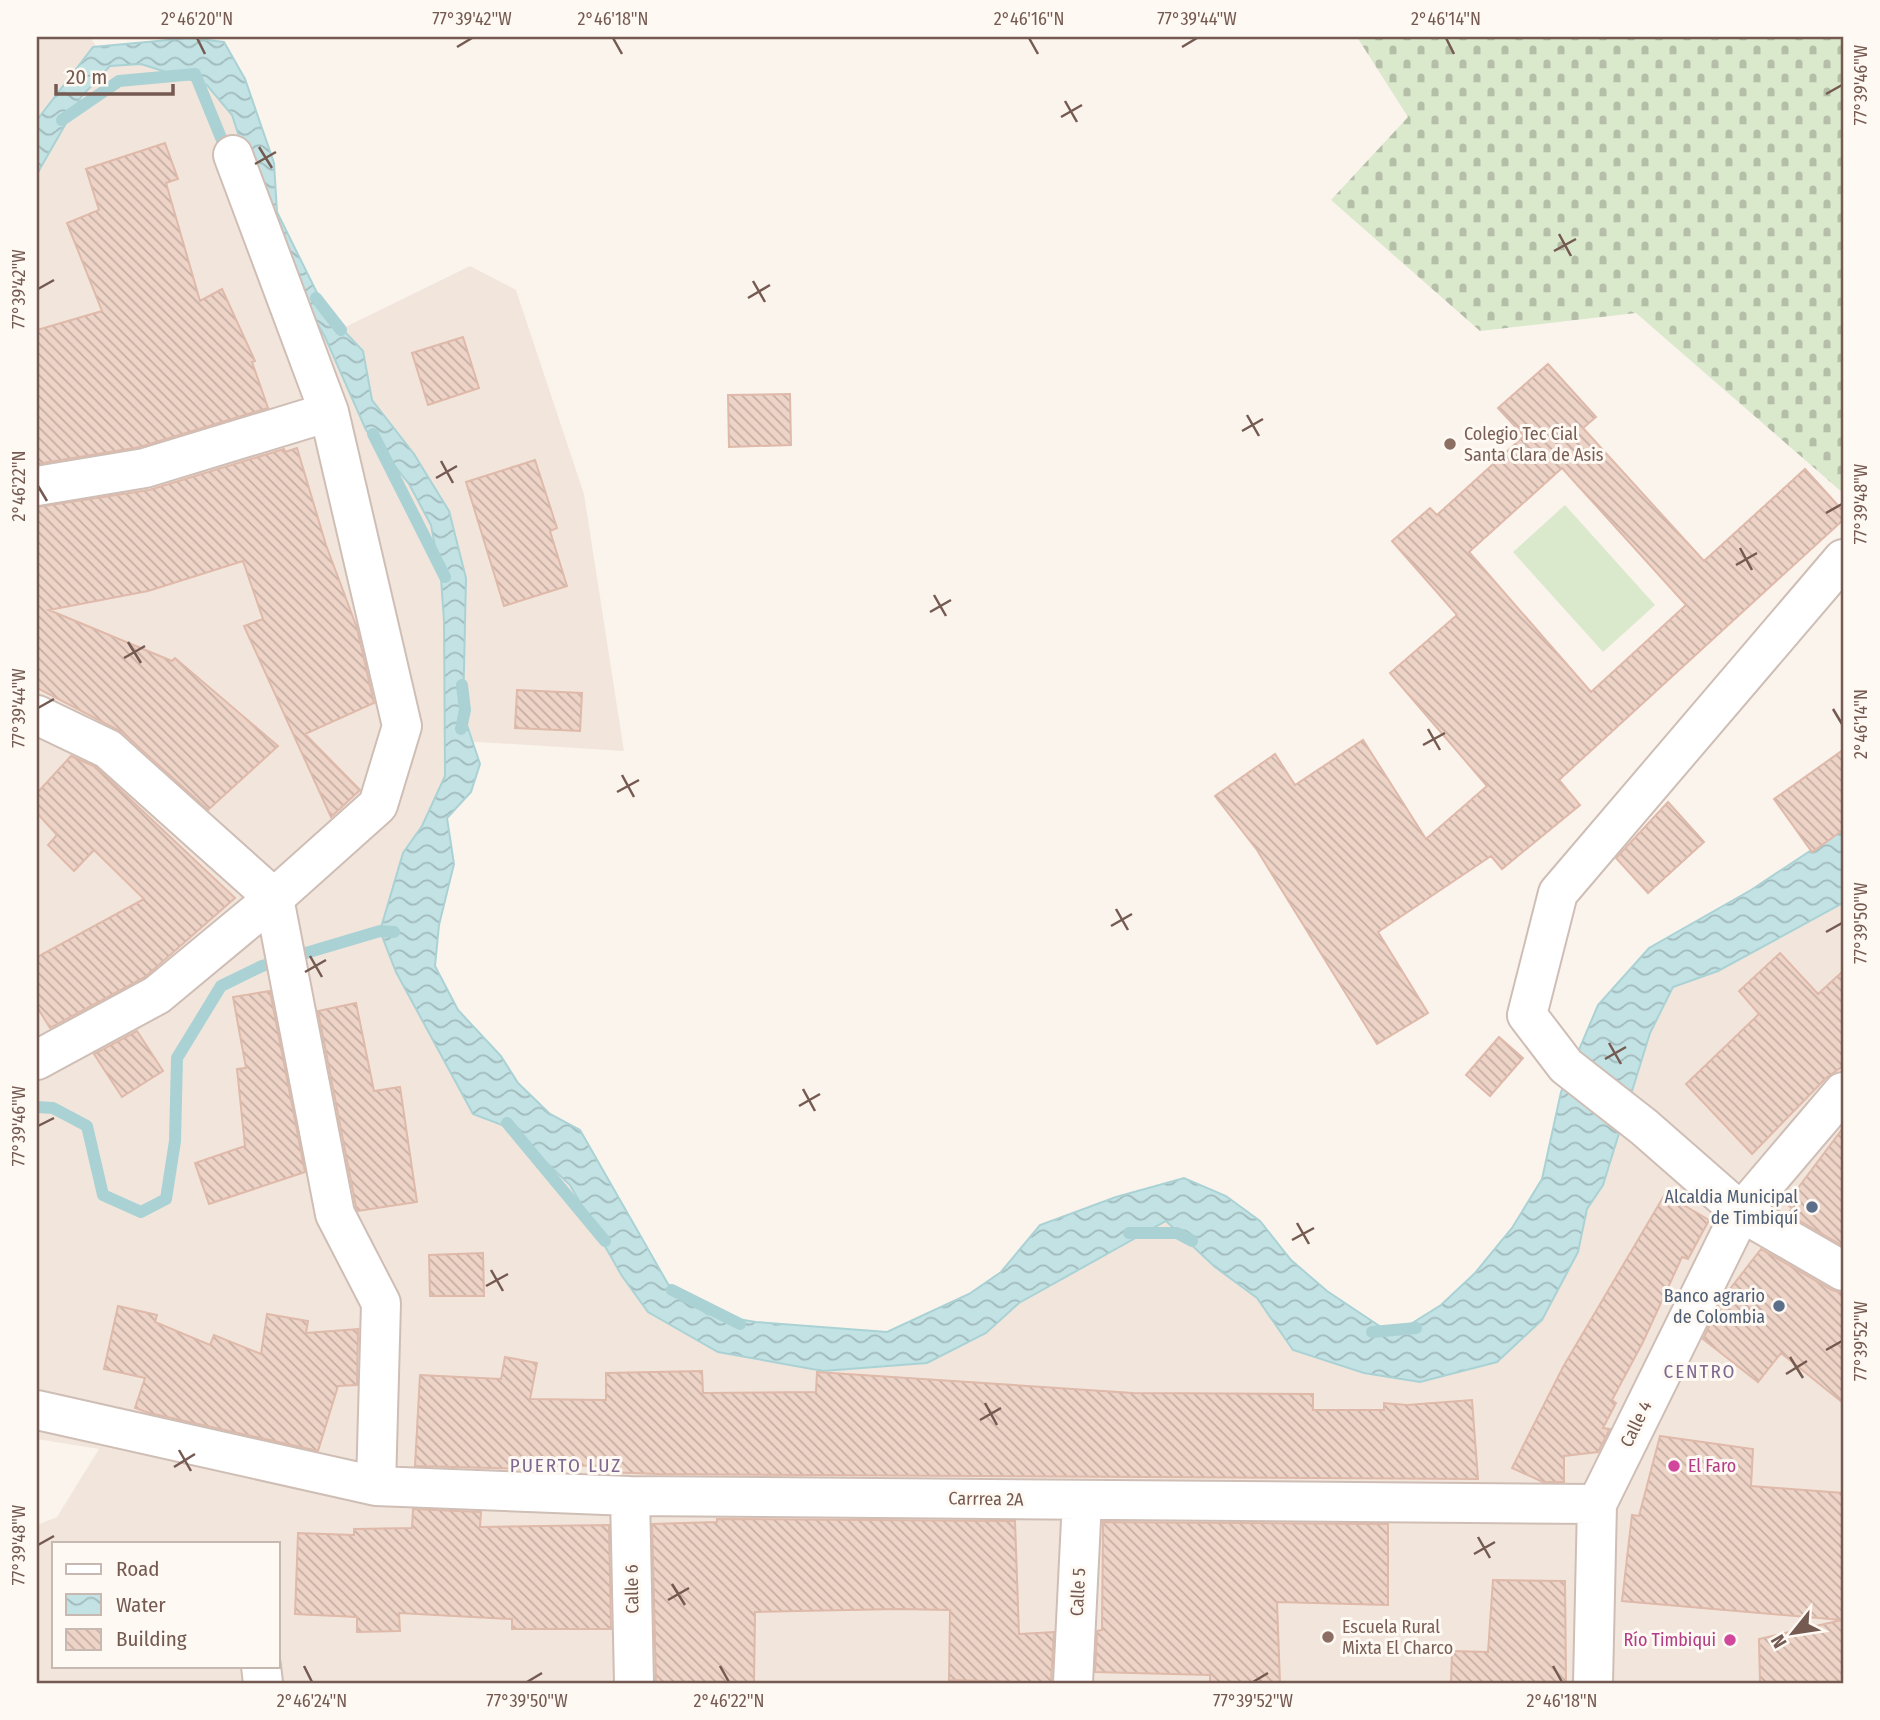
<svg xmlns="http://www.w3.org/2000/svg" width="1880" height="1720" font-family="'Fira Sans Condensed',sans-serif">
<style>
.residential{fill:#f2e6dc;fill-rule:evenodd}
.cemetery{fill:url(#cemetery-stones)}
.pitch{fill:#dae8cc}
.water{fill:url(#water-waves);stroke:#aad2d5;stroke-width:2}
.lines{fill:none;stroke-linecap:round;stroke-linejoin:round}
.stream{stroke:#aad2d5;stroke-width:12}
.building{fill:url(#building-back-hatch);stroke:#dfb9a9;stroke-width:2;fill-rule:evenodd}
.street-casing{stroke:#cfbeb5;stroke-width:42}
.street{stroke:#fff;stroke-width:38}
.ticks{fill:none;stroke:#755a51;stroke-width:2.5}
.education-dot{fill:#8d6e63;stroke:#fef9f3;stroke-width:2.5}
.service-dot{fill:#5c6f8a;stroke:#fef9f3;stroke-width:2.5}
.hotel-dot{fill:#d1479c;stroke:#fef9f3;stroke-width:2.5}
.labels{text-anchor:middle;dominant-baseline:central;stroke-width:6;stroke-linejoin:round;paint-order:stroke}
.education-label{font-size:18px;fill:#785e54;stroke:#fef9f3;text-anchor:start}
.service-label{font-size:18px;fill:#4e5e75;stroke:#fef9f3;text-anchor:end}
.street-label{font-size:18px;fill:#755a51;stroke:#fef9f3}
.hotel-label{font-size:18px;fill:#b23c85;stroke:#fef9f3;text-anchor:start}
.neighbourhood-label{font-size:19px;letter-spacing:2px;fill:#7f6990;stroke:#fef9f3}
.neatline{fill:none;stroke:#755a51;stroke-width:2.5}
.ticks-label{font-size:18px;text-anchor:middle;fill:#755a51}
</style>
<defs>
<pattern id="cemetery-stones" width="16" height="16" patternUnits="userSpaceOnUse" patternTransform="scale(1.75)"><rect width="16" height="16" fill="#dae8cc"/><path d="M2 7V4a2 2 0 0 1 4 0v3zM10 15v-3a2 2 0 0 1 4 0v3z" fill="#b5bfa8"/></pattern>
<pattern id="water-waves" width="16" height="10" patternUnits="userSpaceOnUse" patternTransform="scale(1.75)"><rect width="16" height="10" fill="#c2e2e4"/><path d="M0 5q4-4 8 0t8 0" fill="none" stroke="#a2babb"/></pattern>
<pattern id="building-back-hatch" width="6" height="6" patternUnits="userSpaceOnUse" patternTransform="scale(1.75)"><rect width="6" height="6" fill="#eed3c7"/><path d="M-1 5l2 2M0 0l6 6M5-1l2 2" fill="none" stroke="#c5aea4"/></pattern>
</defs>
<rect width="100%" height="100%" fill="#fbf4ed"/>
<path class="residential" d="M37,37H90L110,66L141,64L207,85L232,115L276,252L325,337L470,266L516,290L584,494L624,751L445,740V776L422,826L403,853L473,1113L510,1128L570,1185L622,1276L648,1312L771,1360L823,1371L986,1333L1019,1303L1166,1221L1215,1267L1257,1298L1293,1350L1364,1373L1578,1252L1587,1209L1603,1185L1650,1033L1674,987L1718,971L1843,903V1683H37V1525L57,1517L99,1449L37,1439ZM54,1543H278V1666H54Z"/>
<path class="cemetery" d="M1357,37H1843V493L1636,313L1480,331L1331,200L1408,117Z"/>
<path class="pitch" d="M1565,505L1655,605L1603,652L1513,552Z"/>
<path class="water" d="M190,38L224,42L245,79L274,163L277,212L327,313L363,351L372,400L414,454L449,511L466,578L463,713L480,764L471,792L447,818L454,864L439,925L435,966L458,1010L501,1056L518,1083L550,1114L580,1130L668,1284L707,1314L756,1322L887,1332L969,1294L1001,1272L1040,1225L1116,1197L1184,1178L1226,1196L1260,1221L1291,1260L1327,1291L1393,1335L1441,1305L1475,1273L1512,1228L1542,1179L1561,1092L1598,1005L1649,948L1751,890L1843,829V903L1718,971L1673,987L1650,1033L1603,1185L1587,1209L1578,1252L1542,1320L1497,1362L1420,1382L1364,1373L1293,1350L1257,1298L1215,1267L1166,1221L1019,1303L986,1333L927,1363L823,1371L718,1352L648,1312L622,1276L570,1185L510,1128L473,1114L396,972L380,931L403,853L422,826L445,776L444,621L441,578L431,525L409,484L366,430L325,337L276,252L232,115L207,85L141,64L110,66L81,97L37,174V120L93,47Z"/>
<g class="lines">
<path class="stream" d="M62,120L119,81L195,74L228,155
M316,298L341,330
M373,434L445,577
M461,729L465,710L462,685
M37,1107L53,1108L87,1126L103,1195L141,1212L166,1199L175,1141L177,1058L221,986L262,966L380,931L394,932
M507,1123L605,1241
M1129,1233H1177L1192,1241
M672,1290L740,1324
M1372,1332L1416,1328"/>
</g>
<path class="building" d="M165,143L178,179L166,183L200,301L222,289L255,361L252,362L268,408L140,447L37,464V330L102,311L67,223L99,210L86,169Z
M463,337L479,388L428,405L412,353Z
M1548,364L1596,417L1583,428L1704,561L1805,469L1843,511V520L1559,780L1580,805L1502,869L1491,856L1378,932L1428,1013L1377,1044L1257,850L1215,796L1275,754L1295,785L1363,740L1426,839L1487,786L1390,673L1457,615L1392,541L1430,508L1437,515L1524,436L1498,408ZM1562,468L1686,605L1591,692L1469,552Z
M790,394L791,445L729,447L728,395Z
M297,448L326,545L357,628L374,703L305,734L360,790L331,817L244,626L263,619L243,561L148,591L49,610L172,661L175,658L278,746L208,810L122,732L37,688V507L149,490L284,449L285,452Z
M535,460L557,528L550,531L567,586L504,606L466,482Z
M517,690L582,693L580,731L515,728Z
M1843,750V830L1812,852L1774,799Z
M71,756L96,767L235,898L145,977L50,1028L37,1007V957L144,899L94,850L74,871L48,845L57,835L37,813V793Z
M1668,802L1704,842L1648,893L1616,858Z
M1780,953L1818,994L1843,971V1066L1826,1078L1752,1154L1686,1084L1759,1014L1739,991Z
M270,991L305,1172L209,1204L195,1163L245,1146L237,1069L246,1068L233,997Z
M356,1003L374,1091L400,1087L417,1202L358,1211L356,1207L318,1011Z
M137,1031L163,1071L122,1097L94,1054Z
M1499,1037L1523,1058L1490,1096L1466,1075Z
M1843,1128V1246L1788,1214L1792,1208L1786,1204Z
M1665,1194L1709,1220L1688,1259L1682,1257L1643,1342L1612,1400L1616,1403L1603,1428L1610,1429L1598,1452L1564,1456V1482H1543L1512,1468L1563,1367Z
M1761,1249L1832,1290L1843,1293V1403L1781,1353L1758,1382L1703,1339L1723,1298Z
M483,1253L484,1296H430L429,1255Z
M118,1306L157,1315L155,1322L210,1345L214,1335L261,1354L267,1314L308,1321L306,1333L358,1329L357,1385L338,1386L318,1451L149,1413L135,1408L145,1378L104,1369Z
M505,1357L537,1363L530,1399L606,1400V1373L702,1371L703,1393L816,1392L817,1372L1133,1393L1313,1394V1410H1384V1403L1407,1405L1472,1400L1478,1479L658,1474L605,1472V1466L532,1465V1469L415,1466L420,1375L501,1379Z
M1660,1436L1753,1449L1751,1486L1843,1493V1683H1760L1759,1639L1842,1620L1622,1601L1632,1515L1639,1516Z
M413,1509L481,1512L480,1527L609,1525L611,1629H512V1619L399,1613L400,1631L357,1632V1617L295,1614L298,1533L354,1535V1529L412,1528Z
M717,1519L1015,1521L1019,1634L1054,1632L1051,1683L949,1680L950,1610L898,1609L755,1612L754,1683H656L652,1524L717,1522Z
M1103,1522L1388,1524V1605L1277,1602L1280,1683H1210V1675L1095,1672L1097,1631L1102,1630Z
M1493,1580L1565,1581L1566,1683H1451L1452,1651L1488,1652Z"/>
<g class="lines">
<defs>
<path id="street" d="M37,486L145,468L329,412
M1843,559L1558,893L1527,1015L1566,1066L1644,1127L1741,1212L1843,1271
M37,715L108,749L274,898L335,1214L381,1303L376,1486
M37,1060L157,995L274,898L378,805L402,726L329,412L233,155
M37,1410L376,1486L630,1496L1597,1504
M630,1496L634,1683
M261,1666L263,1683
M1073,1683L1082,1500
M1593,1683L1597,1504L1741,1212L1843,1092"/>
</defs>
<use href="#street" class="street-casing"/>
<use href="#street" class="street"/>
</g>
<path class="ticks" d="M197,38L205,54M613,38L622,54M1029,38L1038,54M1446,38L1454,54M457,47L472,38M1182,47L1197,38M1826,94L1842,85M1065,101L1077,122M1061,117L1082,105M259,147L272,168M255,164L276,152M1559,234L1571,256M1554,251L1576,239M753,281L765,302M38,289L54,280M748,298L770,285M1247,415L1259,436M1242,431L1263,419M441,461L453,483M436,478L457,466M38,486L47,501M1826,513L1842,504M1740,548L1752,570M1736,565L1757,553M934,595L946,616M930,612L951,600M128,642L141,663M124,658L145,646M38,708L54,699M1833,709L1842,724M1428,729L1440,750M1423,745L1445,733M622,775L634,797M617,792L639,780M1116,909L1128,930M1111,926L1132,914M1826,932L1842,923M310,956L322,977M305,972L326,960M1609,1043L1621,1064M1605,1059L1626,1047M803,1089L815,1111M799,1106L820,1094M38,1126L54,1118M1297,1223L1309,1244M1292,1240L1314,1228M491,1270L503,1291M486,1286L508,1274M1826,1350L1842,1341M1790,1357L1803,1378M1786,1374L1807,1361M985,1403L997,1425M980,1420L1001,1408M179,1450L191,1471M174,1467L195,1454M1478,1537L1490,1558M38,1545L54,1536M1474,1554L1495,1542M672,1584L685,1605M668,1600L689,1588M304,1666L312,1682M720,1666L729,1682M1553,1666L1562,1682M527,1682L542,1673M1253,1682L1268,1673"/>
<g class="education-dot">
<circle cx="1450" cy="444" r="7"/>
<circle cx="1328" cy="1637" r="7"/>
</g>
<g class="service-dot">
<circle cx="1812" cy="1207" r="7"/>
<circle cx="1779" cy="1306" r="7"/>
</g>
<g class="hotel-dot">
<circle cx="1674" cy="1466" r="7"/>
<circle cx="1730" cy="1640" r="7"/>
</g>
<g class="labels">
<g class="education-label">
<text x="1464" y="434">Colegio Tec Cial<tspan x="1464" dy="21">Santa Clara de Asis</tspan></text>
<text x="1342" y="1627">Escuela Rural<tspan x="1342" dy="21">Mixta El Charco</tspan></text>
</g>
<g class="service-label">
<text x="1798" y="1197">Alcaldia Municipal<tspan x="1798" dy="21">de Timbiquí</tspan></text>
<text x="1765" y="1296">Banco agrario<tspan x="1765" dy="21">de Colombia</tspan></text>
</g>
<g class="street-label">
<text transform="translate(1636 1424) rotate(-64)">Calle 4</text>
<text transform="translate(986 1499) rotate(1)">Carrrea 2A</text>
<text transform="translate(632 1589) rotate(-91)">Calle 6</text>
<text transform="translate(1078 1592) rotate(-87)">Calle 5</text>
</g>
<g class="hotel-label">
<text x="1688" y="1466">El Faro</text>
<text x="1716" y="1640" text-anchor="end">Río Timbiqui</text>
</g>
<g class="neighbourhood-label">
<text x="1700" y="1371">CENTRO</text>
<text x="566" y="1465">PUERTO LUZ</text>
</g>
</g>
<rect width="1880" height="1720" fill="none" stroke="#fef9f3" stroke-width="77"/>
<rect x="52" y="1542" width="228" height="126" fill="#fef9f3" stroke="#c7b9b2" stroke-width="2"/>
<rect x="66" y="1564" width="35" height="10" fill="#ffffff" stroke="#c7b9b2" stroke-width="2"/>
<text x="116" y="1576" font-size="21" fill="#755a51">Road</text>
<rect x="66" y="1594" width="35" height="21" fill="url(#water-waves)" stroke="#c7b9b2" stroke-width="2"/>
<text x="116" y="1612" font-size="21" fill="#755a51">Water</text>
<rect x="66" y="1629" width="35" height="21" fill="url(#building-back-hatch)" stroke="#c7b9b2" stroke-width="2"/>
<text x="116" y="1646" font-size="21" fill="#755a51">Building</text>
<g transform="translate(1793 1633) rotate(240)" stroke="#fef9f3" stroke-width="5" paint-order="stroke">
<path d="M0-5L12 26L0 18L-12 26Z" fill="#755a51"/>
<text y="-10" font-size="19" font-weight="bold" text-anchor="middle" fill="#755a51">N</text>
</g>
<path d="M56 84v10h117v-10" fill="none" stroke="#755a51" stroke-width="3.5"/>
<text x="66" y="84" font-size="21" fill="#755a51" stroke="#fef9f3" stroke-width="5" paint-order="stroke">20 m</text>
<rect x="38" y="38" width="1804" height="1644" class="neatline"/>
<g class="ticks-label">
<text x="197" y="25">2°46'20"N</text>
<text x="472" y="25">77°39'42"W</text>
<text x="613" y="25">2°46'18"N</text>
<text x="1029" y="25">2°46'16"N</text>
<text x="1197" y="25">77°39'44"W</text>
<text x="1446" y="25">2°46'14"N</text>
<text transform="translate(1861 85) rotate(-90)" y="6">77°39'46"W</text>
<text transform="translate(19 289) rotate(-90)" y="6">77°39'42"W</text>
<text transform="translate(19 486) rotate(-90)" y="6">2°46'22"N</text>
<text transform="translate(1861 504) rotate(-90)" y="6">77°39'48"W</text>
<text transform="translate(19 708) rotate(-90)" y="6">77°39'44"W</text>
<text transform="translate(1861 724) rotate(-90)" y="6">2°46'14"N</text>
<text transform="translate(1861 923) rotate(-90)" y="6">77°39'50"W</text>
<text transform="translate(19 1126) rotate(-90)" y="6">77°39'46"W</text>
<text transform="translate(1861 1341) rotate(-90)" y="6">77°39'52"W</text>
<text transform="translate(19 1545) rotate(-90)" y="6">77°39'48"W</text>
<text x="312" y="1707">2°46'24"N</text>
<text x="527" y="1707">77°39'50"W</text>
<text x="729" y="1707">2°46'22"N</text>
<text x="1253" y="1707">77°39'52"W</text>
<text x="1562" y="1707">2°46'18"N</text>
</g>
</svg>
